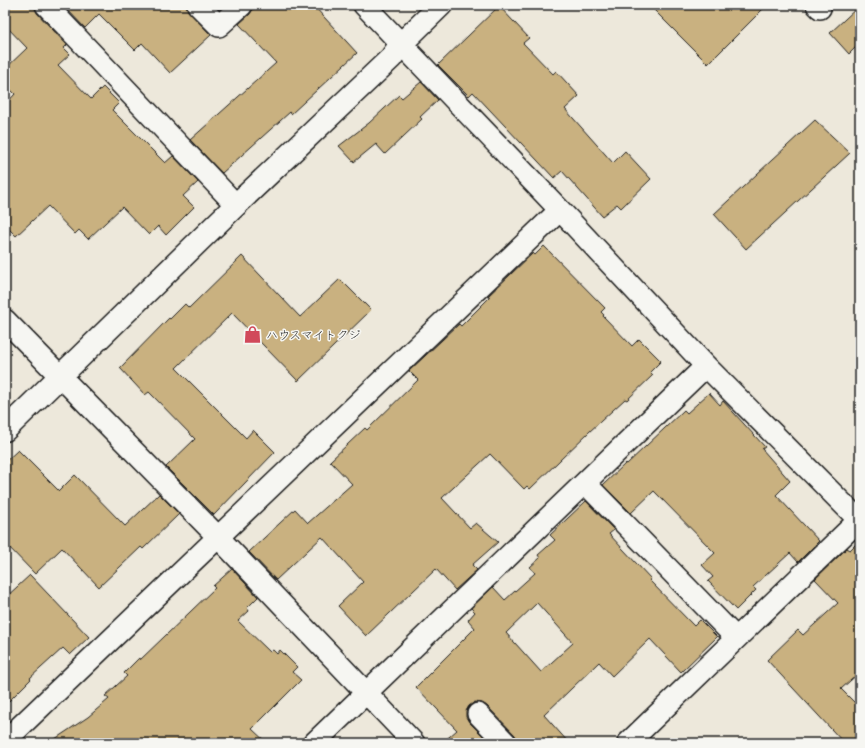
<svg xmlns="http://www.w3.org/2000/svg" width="865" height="748" font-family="'Balsamiq Sans','Klee One',sans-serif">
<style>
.building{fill:#c9b180;stroke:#1c1c1c;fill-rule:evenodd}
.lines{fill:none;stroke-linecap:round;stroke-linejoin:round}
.minor-casing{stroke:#1c1c1c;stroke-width:24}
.tertiary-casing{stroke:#1c1c1c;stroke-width:25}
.minor{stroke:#f6f6f2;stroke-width:21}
.tertiary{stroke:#f6f6f2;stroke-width:22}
.labels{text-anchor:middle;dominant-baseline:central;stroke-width:3;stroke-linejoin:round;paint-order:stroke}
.poi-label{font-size:12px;fill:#1c1c1c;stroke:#f6f6f2;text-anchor:start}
</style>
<rect width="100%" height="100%" fill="#ede8db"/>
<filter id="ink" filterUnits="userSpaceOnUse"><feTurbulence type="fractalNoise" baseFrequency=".025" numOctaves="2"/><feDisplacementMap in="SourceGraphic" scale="8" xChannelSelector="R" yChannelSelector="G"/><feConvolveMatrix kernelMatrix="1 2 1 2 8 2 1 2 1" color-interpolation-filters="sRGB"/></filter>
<g filter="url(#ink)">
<path class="building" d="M5,5H34L37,13L67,45L64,48L70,54L58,65L91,99L103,87L119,103L112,110L165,163L173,156L198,182L183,196L194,207L166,235L158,226L149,235L122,207L88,239L79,230L75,234L48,206L16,236L5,225V105L15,94L5,84V69L27,48L5,25Z
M63,5H186L187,8L190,13L211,35L170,73L142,43L135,50L99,14L85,28Z
M254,5H313L357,53L291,114L290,112L222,173L190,140L276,63L239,24L250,14L253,9Z
M649,5H767L708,64Z
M860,5V43L849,54L830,33Z
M499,6L529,38L523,43L553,74L556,71L579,96L565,109L613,163L625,151L651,179L621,208L617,204L602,216L562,171L554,178L473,92L469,96L438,65Z
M421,82L438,100L420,117L422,119L385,154L376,144L354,162L339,146L369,123L399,95L402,98Z
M815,120L850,153L746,249L714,214Z
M544,246L605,308L601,312L604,315L603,316L632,346L639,339L661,361L650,372L653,375L627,400L625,399L589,432L530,489L527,486L524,489L490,454L442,498L470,528L476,523L498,542L472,565L477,570L455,590L436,569L366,636L338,606L363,582L322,537L276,580L249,552L295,509L308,523L352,484L330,461L365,428L367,430L418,380L409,371L459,324L461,326L490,297L488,296L533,253L535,255Z
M242,256L300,317L340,279L371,310L298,381L232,313L176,368L246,438L253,430L275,452L214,515L166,467L195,439L151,394L149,392L145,395L120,368L169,318L170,319L185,304L189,308Z
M709,393L720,405L723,401L765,447L762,449L790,481L776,495L819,541L798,562L790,553L753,587L756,590L736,610L708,581L713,577L702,565L715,553L654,491L631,513L603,485L626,463L627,464L684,410L687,413Z
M18,450L59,491L75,475L125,526L159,494L179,514L143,549L141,547L99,587L62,548L35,574L5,543V462Z
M586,501L614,530L609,534L651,579L649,580L694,626L700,620L717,637L681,672L650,639L612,676L599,662L544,715L569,743H518L515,735L487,706L482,703L475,702L469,706L466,711V717L469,722L488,741L485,743H442L457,730L416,687L475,628L468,620L475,612L471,608L493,587L505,600L535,573L530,567L540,558L538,555L555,540L550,535ZM537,603L573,643L541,672L506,633Z
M860,540V672L841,689L860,708V743H844L767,660L798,630L803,635L838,603L815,579L847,548L850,550Z
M232,569L258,597L247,608L249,611L238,621L270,652L273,650L277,654L280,650L297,667L292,672L301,680L252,729L267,743H49L88,717L109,699L105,696L127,676L124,673L139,658L140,660L215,588L213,586Z
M30,575L89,637L70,655L63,648L30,678L31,679L5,705V598Z"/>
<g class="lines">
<defs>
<path id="minor" d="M46,5L236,205
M198,5L219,26L242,5
M364,5L560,210L706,366L860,521
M817,5L820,8
M5,320L217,536L414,743
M585,483L736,638
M478,714L506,743
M5,741L560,210
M314,743L706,366
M628,743L859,520"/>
<path id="tertiary" d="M5,430L236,205L391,58L401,44L441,5"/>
</defs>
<use href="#minor" class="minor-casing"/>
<use href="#tertiary" class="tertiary-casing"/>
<use href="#minor" class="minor"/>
<use href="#tertiary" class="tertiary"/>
</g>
</g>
<defs>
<symbol id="shop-bare" viewBox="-9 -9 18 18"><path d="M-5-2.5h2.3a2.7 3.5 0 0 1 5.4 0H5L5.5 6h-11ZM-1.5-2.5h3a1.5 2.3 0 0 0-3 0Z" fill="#d1495b" stroke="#f6f6f2" stroke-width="2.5" paint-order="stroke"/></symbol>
</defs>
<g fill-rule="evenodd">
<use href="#shop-bare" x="240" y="322" width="25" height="25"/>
</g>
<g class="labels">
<g class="poi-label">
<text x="266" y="335">ハウスマイトクジ</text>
</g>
</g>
<rect width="865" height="748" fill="none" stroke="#f6f6f2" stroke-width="20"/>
<rect x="10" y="10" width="845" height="728" fill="none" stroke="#1c1c1c" stroke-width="1.5" filter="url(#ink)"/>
</svg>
